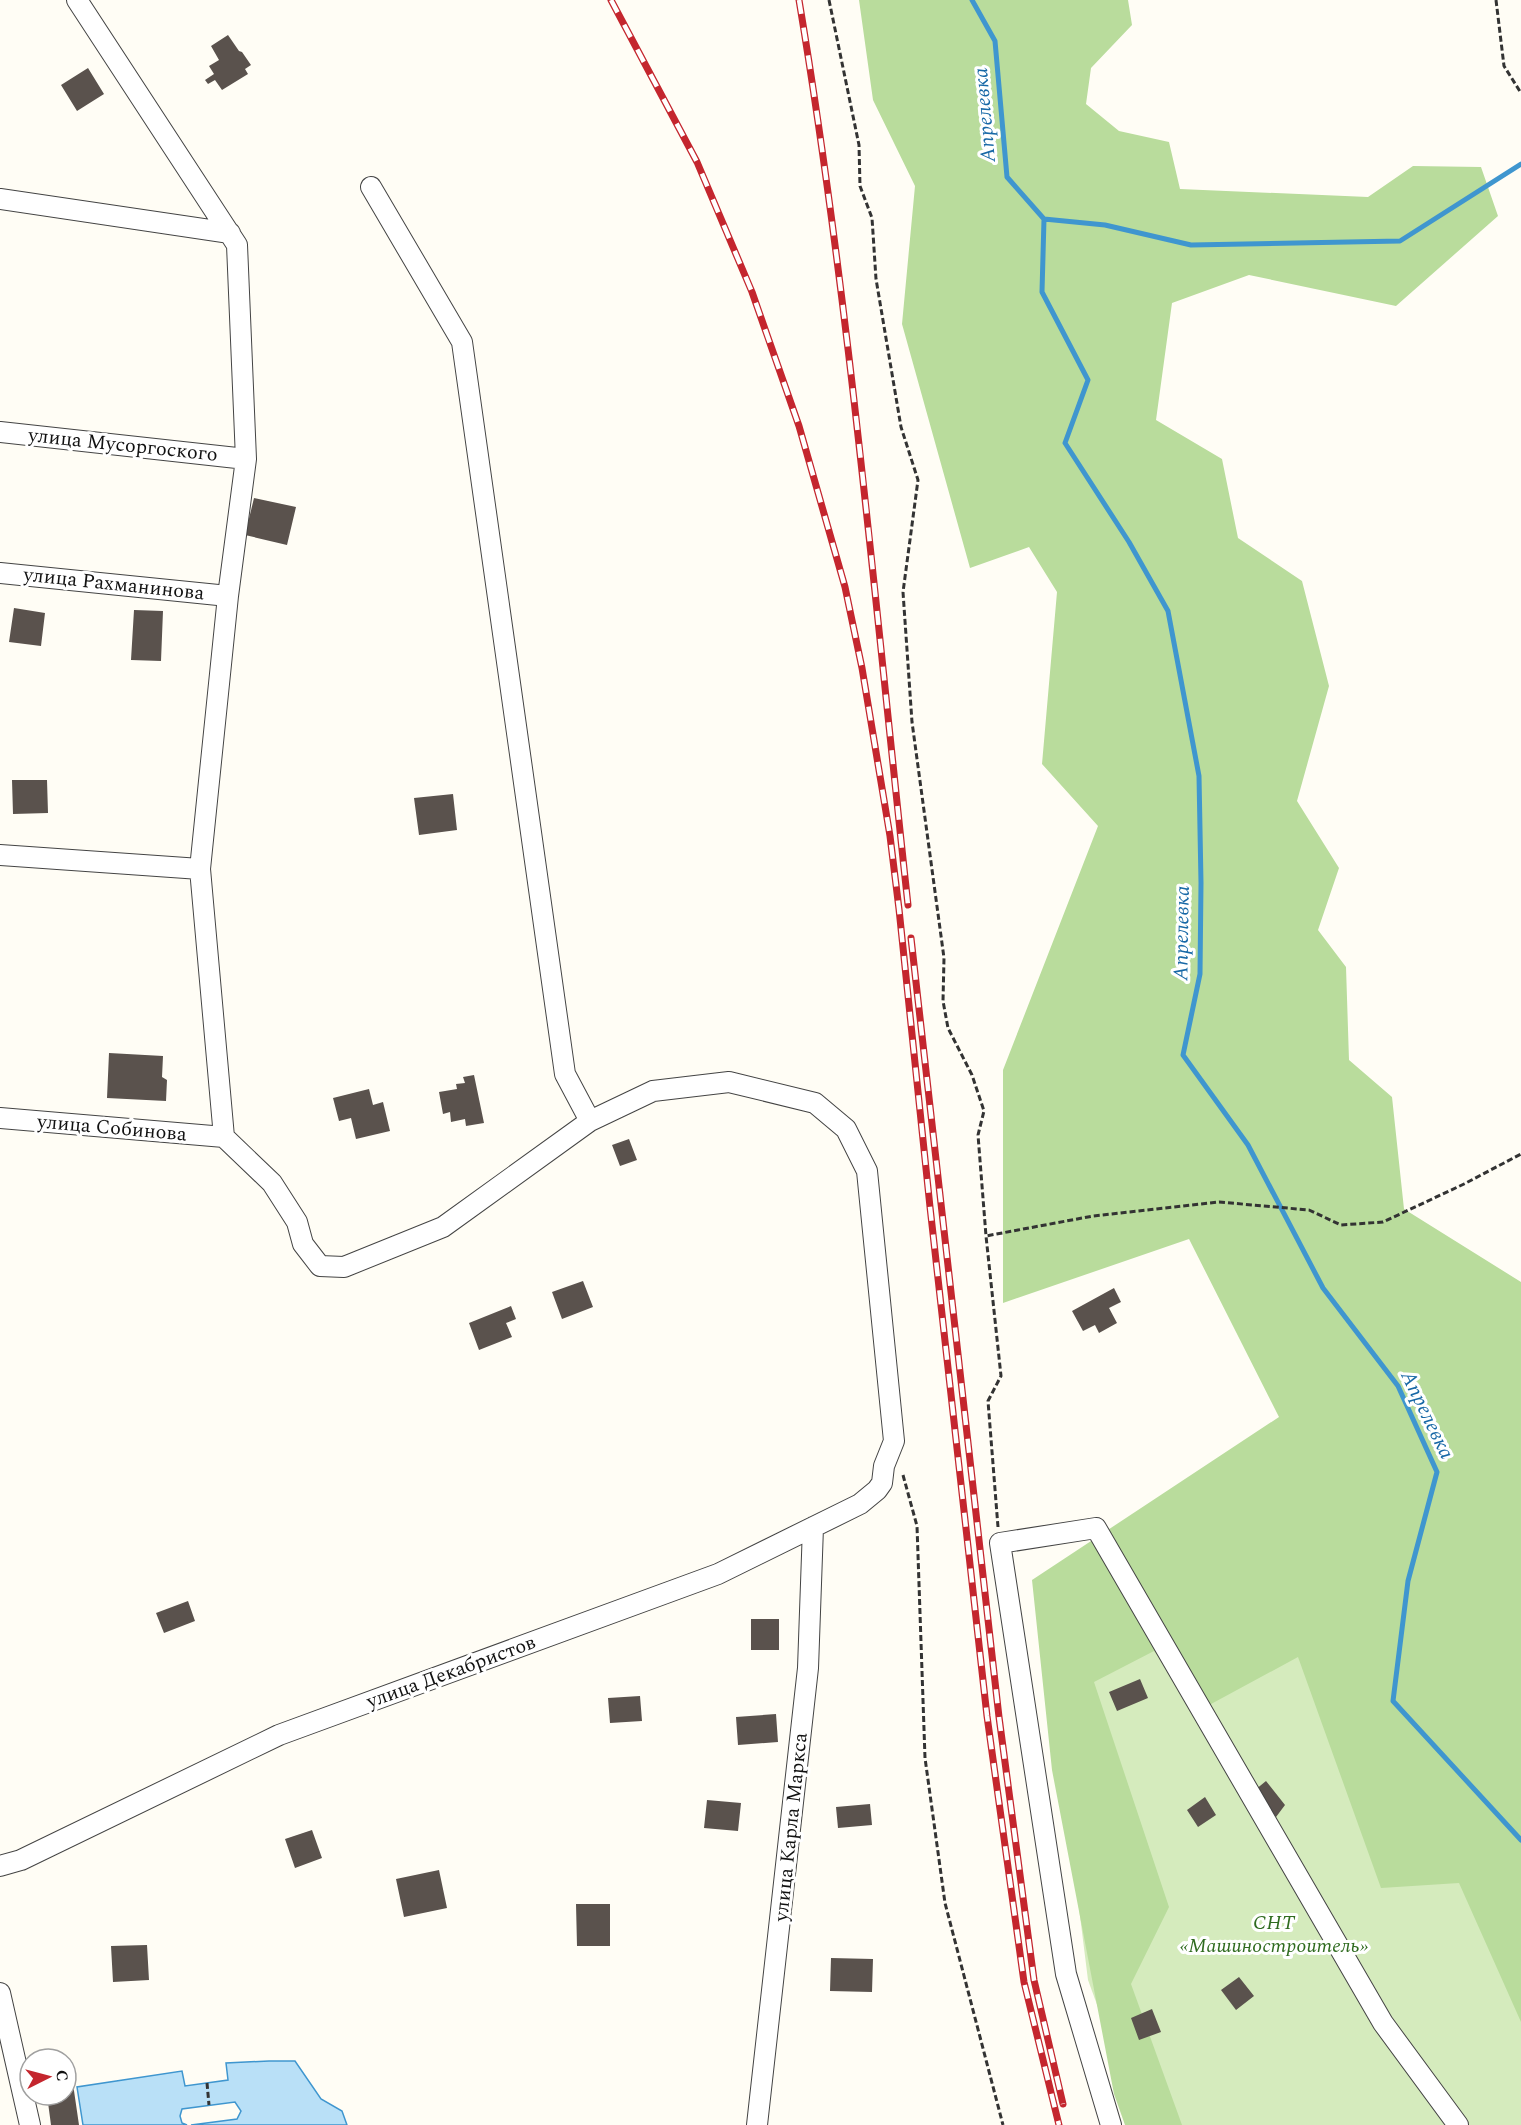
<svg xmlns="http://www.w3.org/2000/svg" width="1521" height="2125" font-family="Spectral,serif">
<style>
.green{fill:#d5ebbd}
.forest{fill:#b9dc9c}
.water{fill:#b9e0f7;stroke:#3f96cf;stroke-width:1.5}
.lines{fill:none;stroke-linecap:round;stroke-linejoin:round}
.stream{stroke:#3f96cf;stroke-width:5}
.building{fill:#5a524d}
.street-casing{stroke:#444;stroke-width:22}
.path{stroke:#333;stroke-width:3;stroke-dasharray:6 3;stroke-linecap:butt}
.street{stroke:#fff;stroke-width:20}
.rail-casing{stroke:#c4262e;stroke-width:7}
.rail{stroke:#fff;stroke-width:4.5;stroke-dasharray:14;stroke-linecap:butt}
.labels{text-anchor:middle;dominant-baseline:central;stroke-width:6;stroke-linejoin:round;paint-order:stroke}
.street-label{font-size:20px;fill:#111;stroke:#fff}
.park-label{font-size:20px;font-style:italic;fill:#2f6b1f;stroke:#fff}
.water-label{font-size:21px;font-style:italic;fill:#1768a6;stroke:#fff}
</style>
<rect width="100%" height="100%" fill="#fffdf5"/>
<path class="green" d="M1295,1499L1521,1904V2125H1141L1088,1980L1050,1677Z"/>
<path class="forest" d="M859,0H1128L1132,25L1091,68L1086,104L1119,131L1169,142L1180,189L1368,197L1413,166L1481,167L1498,216L1396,306L1249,275L1172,303L1156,420L1222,459L1238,538L1302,581L1329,686L1297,801L1339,868L1318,930L1346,967L1349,1060L1392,1097L1404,1209L1521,1282V2022L1459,1883L1381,1888L1298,1657L1200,1710L1154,1651L1094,1682L1169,1907L1131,1984L1182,2125H1125L1114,2094L1052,1770L1032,1580L1279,1417L1189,1239L1003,1303V1070L1098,826L1042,764L1057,592L1029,547L970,568L902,324L915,186L873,100Z"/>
<path class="water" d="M269,2061H295L321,2099L342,2111L347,2125H191L237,2119L241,2111L235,2102L182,2109L180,2116L182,2123L187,2125H83L77,2087L182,2071L185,2086L228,2080L226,2063Z"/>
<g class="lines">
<path class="stream" d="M972,0L995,41L1007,177L1044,219L1042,292L1088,380L1065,443L1129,542L1168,611L1199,776L1201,883L1200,974L1183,1055L1248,1145L1323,1288L1398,1386L1437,1472L1408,1581L1393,1701L1521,1840
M1044,219L1105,225L1191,245L1400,241L1521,164"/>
</g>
<path class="building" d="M228,35L239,51L242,52L251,65L245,69L248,74L222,90L215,80L208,84L205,80L214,74L209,66L219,60L211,46Z
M88,68L104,94L77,111L61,85Z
M254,498L296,507L287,545L245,535Z
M14,608L45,613L41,646L9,642Z
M134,610L163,611L161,661L131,660Z
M12,780H47L48,813L13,814Z
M453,794L457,830L419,835L414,798Z
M109,1053L163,1056L162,1077L167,1080L166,1101L107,1098Z
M474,1075L484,1123L466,1126L465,1119L451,1122L450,1112L443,1114L439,1092L457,1089L456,1084L465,1083L463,1077Z
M369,1089L373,1105L383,1102L390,1131L356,1139L351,1118L339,1121L333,1098Z
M629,1139L637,1160L620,1166L612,1145Z
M583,1281L593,1307L562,1319L552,1292Z
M1114,1288L1121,1302L1109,1308L1117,1323L1099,1333L1095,1325L1083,1331L1072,1311Z
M511,1306L516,1319L506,1323L512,1337L479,1350L469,1323Z
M188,1601L195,1621L164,1633L156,1613Z
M751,1619H779V1650H751Z
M1140,1679L1148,1698L1117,1711L1109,1692Z
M640,1696L642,1721L610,1723L608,1698Z
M776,1714L778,1742L738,1745L736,1717Z
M1266,1781L1285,1805L1276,1817L1255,1790Z
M1205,1797L1216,1815L1198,1827L1187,1810Z
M707,1800L741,1803L738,1831L704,1828Z
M870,1804L872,1825L838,1828L836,1807Z
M312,1830L322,1858L295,1868L285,1839Z
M439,1870L447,1908L404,1917L396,1879Z
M576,1904H610V1946H577Z
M147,1945L149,1980L113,1982L111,1946Z
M831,1958L873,1959L872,1992L830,1991Z
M1239,1977L1254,1996L1236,2010L1221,1990Z
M1152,2009L1161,2032L1139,2040L1131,2018Z
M73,2084L79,2125H51L47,2095H66V2085Z"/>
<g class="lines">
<defs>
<path id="street" d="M371,187L462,342L565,1074L590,1121
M0,199L230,233
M0,432L246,459
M0,573L228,596
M0,855L200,869
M0,1118L224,1137
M0,1866L21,1860L279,1735L718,1574L860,1504L877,1490L882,1483L884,1466L894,1441L867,1171L846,1129L815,1103L729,1082L653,1091L590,1121L443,1227L344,1267L320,1266L303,1244L297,1222L272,1183L224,1137L200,869L228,596L246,459L237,245L77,0
M0,1993L30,2125
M757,2125L808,1668L813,1527
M1111,2125L1066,1974L1000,1543L1096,1528L1383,2023L1458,2125"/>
</defs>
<use href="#street" class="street-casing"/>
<path class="path" d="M829,0L859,145L860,186L872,218L876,279L901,427L918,480L903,592L912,722L944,958L943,1001L948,1028L972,1075L984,1111L978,1135L986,1236
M1496,0L1504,66L1521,93
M903,1475L917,1526L925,1758L945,1903L1003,2125
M998,1527L988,1401L1001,1376L986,1236L1093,1216L1219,1202L1309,1210L1341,1225L1383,1222L1464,1184L1521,1154
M207,2083L209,2105"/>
<use href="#street" class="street"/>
<defs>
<path id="rail" d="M611,0L697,162L752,292L799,426L845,587L862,668L890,836L899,909L930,1207L987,1716L1024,1982L1059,2125
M799,0C849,300 875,603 908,905
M911,938L999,1717L1034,1980L1063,2104"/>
</defs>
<use href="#rail" class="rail-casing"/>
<use href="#rail" class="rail"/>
</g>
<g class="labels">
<g class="street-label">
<text transform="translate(123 445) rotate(6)">улица Мусоргоского</text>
<text transform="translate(114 584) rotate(6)">улица Рахманинова</text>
<text transform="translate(112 1128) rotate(5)">улица Собинова</text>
<text transform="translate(451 1672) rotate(-20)">улица Декабристов</text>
<text transform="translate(791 1827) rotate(-84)">улица Карла Маркса</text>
</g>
<g class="park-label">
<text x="1274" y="1923">СНТ<tspan x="1274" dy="23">«Машиностроитель»</tspan></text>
</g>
<g class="water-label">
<text transform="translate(985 115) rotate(-95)">Апрелевка</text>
<text transform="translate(1182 933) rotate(-89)">Апрелевка</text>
<text transform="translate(1427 1415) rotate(64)">Апрелевка</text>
</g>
</g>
<g transform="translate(48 2077) rotate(84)"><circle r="28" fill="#ffffff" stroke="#a0a0a0" stroke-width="1.5"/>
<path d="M0-4.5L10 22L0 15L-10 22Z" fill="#c4262e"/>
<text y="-9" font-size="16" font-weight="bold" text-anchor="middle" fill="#111111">С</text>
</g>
</svg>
